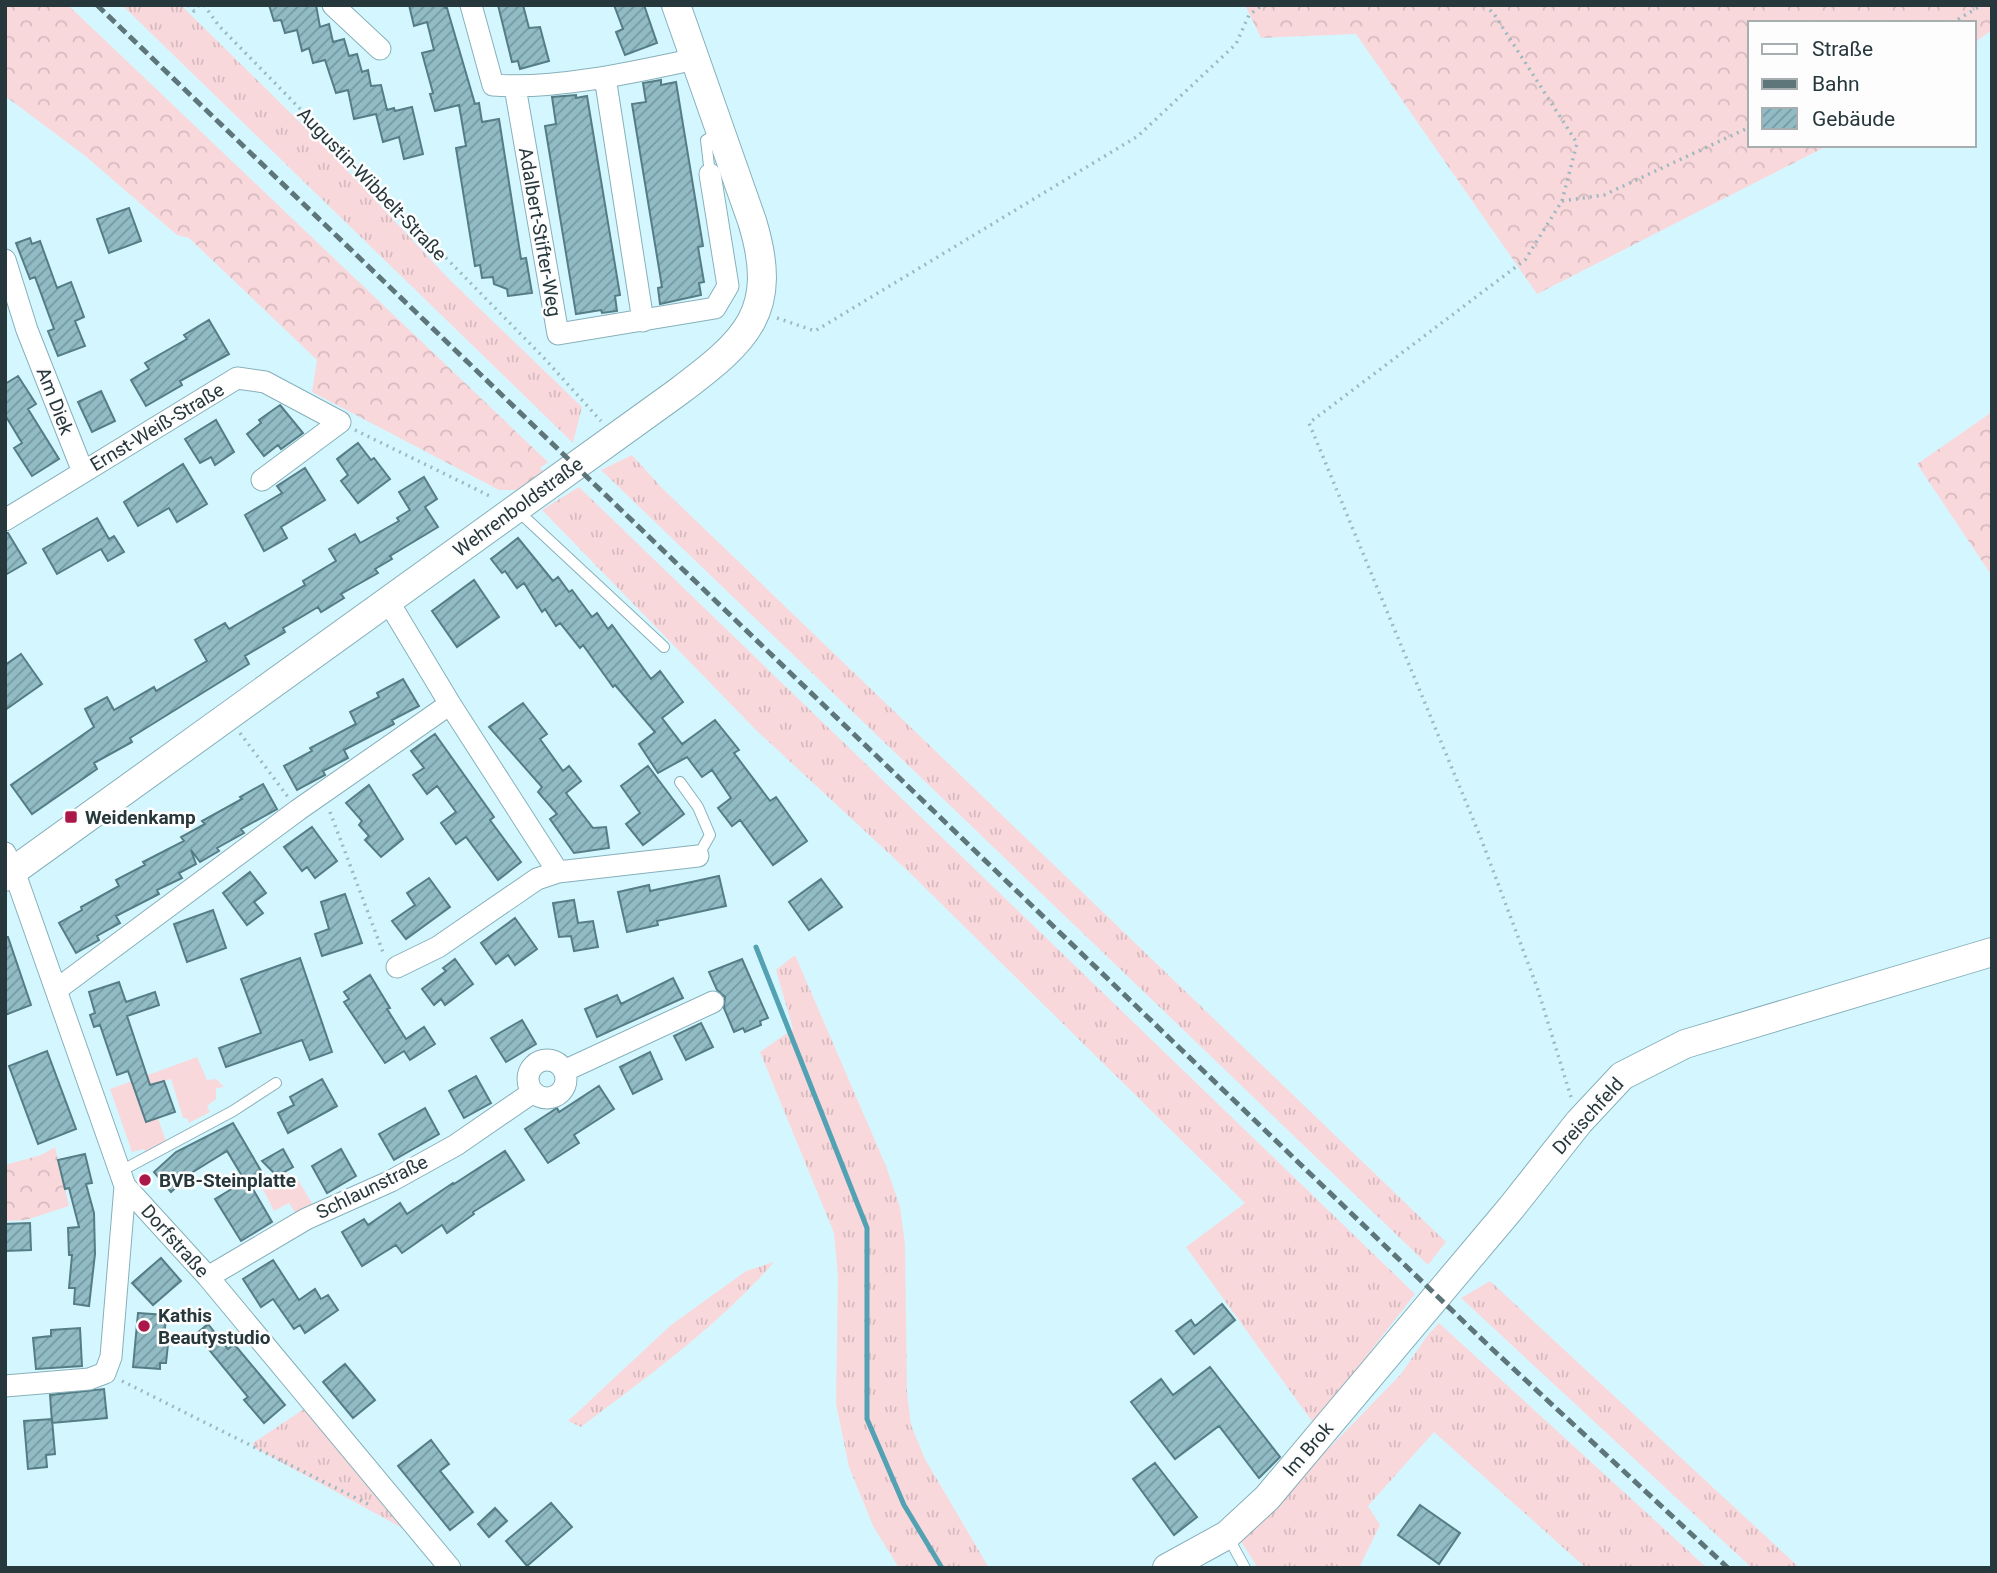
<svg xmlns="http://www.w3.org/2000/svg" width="1997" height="1573" font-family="Roboto,sans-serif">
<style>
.grass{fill:url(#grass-tufts)}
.forest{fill:url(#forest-crowns)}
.garden{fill:#f9d8dc}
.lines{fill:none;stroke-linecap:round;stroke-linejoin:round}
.stream{stroke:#52a2b4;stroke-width:5}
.building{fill:url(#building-hatch);stroke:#557d86;stroke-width:2}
.service-casing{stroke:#87b0ba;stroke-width:12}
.minor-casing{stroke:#87b0ba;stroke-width:23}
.tertiary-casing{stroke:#87b0ba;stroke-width:30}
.path{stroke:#9cb9c0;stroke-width:3.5;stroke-dasharray:2 5;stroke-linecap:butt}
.service{stroke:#fff;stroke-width:10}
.minor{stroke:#fff;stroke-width:21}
.tertiary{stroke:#fff;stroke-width:28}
.rail{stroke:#5e757a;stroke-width:5;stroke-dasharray:10 5;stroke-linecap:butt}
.poi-dot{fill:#ab1749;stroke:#fdfdfd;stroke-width:2.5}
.labels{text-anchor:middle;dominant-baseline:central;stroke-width:5;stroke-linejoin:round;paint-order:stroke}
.street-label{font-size:19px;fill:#27383c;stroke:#fdfdfd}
.poi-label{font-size:19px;font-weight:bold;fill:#27383c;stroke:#fdfdfd;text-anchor:start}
</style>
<defs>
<pattern id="grass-tufts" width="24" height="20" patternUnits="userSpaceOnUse" patternTransform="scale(1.75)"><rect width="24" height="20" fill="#f9d8dc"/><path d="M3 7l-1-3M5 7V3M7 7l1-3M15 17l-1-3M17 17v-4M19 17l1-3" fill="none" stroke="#d5babe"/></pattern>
<pattern id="forest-crowns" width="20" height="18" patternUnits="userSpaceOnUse" patternTransform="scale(1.75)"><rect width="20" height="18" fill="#f9d8dc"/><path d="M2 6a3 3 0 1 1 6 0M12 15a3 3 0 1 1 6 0" fill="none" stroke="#d5babe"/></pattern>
<pattern id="building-hatch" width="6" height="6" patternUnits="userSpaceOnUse" patternTransform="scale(1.75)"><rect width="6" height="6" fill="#91bbc5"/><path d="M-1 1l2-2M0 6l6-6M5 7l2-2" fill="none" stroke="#7699a1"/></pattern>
</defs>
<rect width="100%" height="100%" fill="#d4f7ff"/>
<path class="grass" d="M122,5H181L195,19L328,150L449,279L582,407L573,443Z
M632,455L662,488L1446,1242L1428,1265L601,470Z
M579,487L1415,1294L1314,1424L1186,1247L1245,1203L910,873L756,730L542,510Z
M795,955L886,1166L900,1207L905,1244L907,1392L911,1425L925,1459L989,1568H899L873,1526L849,1467L836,1404L838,1277L834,1233L760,1052L793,1029L776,970Z
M774,1262C719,1325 648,1376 581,1427L568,1421L671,1325L746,1271Z
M1490,1281L1800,1568H1752L1461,1298Z
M1439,1323L1707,1568H1586L1434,1432L1368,1506L1380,1525L1359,1568H1258L1240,1540L1401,1374L1427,1336Z
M307,1407L408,1531L253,1447V1443Z"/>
<path class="forest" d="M5,5H68L548,462L540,468L543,471L520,490H499L312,392L317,360L189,238L177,235L84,155L5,96Z
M1245,5H1992V30L1974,43V23H1750V145H1829L1537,294L1356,34L1261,38Z
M1992,412V576L1917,464Z
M55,1147L69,1206L26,1220L5,1221V1165L41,1155Z"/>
<path class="garden" d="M197,1057L207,1080L216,1079L224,1087L216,1088V1099L207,1106L210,1112L189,1123L187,1118H183L171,1079L135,1090L146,1122L158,1118L166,1141L145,1152L144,1149L132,1152L110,1089Z
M285,1171L291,1181L297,1178L313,1205L296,1214L289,1203L274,1211L256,1176H277Z"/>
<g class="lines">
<path class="stream" d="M756,947L867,1228V1419L904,1505L942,1568"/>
</g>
<path class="building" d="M269,5H316L320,27L329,24L333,42L344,39L349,56L357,54L362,72L368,70L371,86L381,85L387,110L394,108L395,111L412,107L423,154L404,159L399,137L383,142L376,114L354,119L348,90L336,93L325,60L313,63L309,48L302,51L297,30L285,33L281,20L274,21Z
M409,5H444L445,8H447L475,104L479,103L482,122L499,119L521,259L526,258L532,293L508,296L507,289L494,284L493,277L482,278L480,265L475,266L456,148L466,146L459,105L435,111L430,94L433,93L422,53L434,50L427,22L414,26Z
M498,5H523L529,28L540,27L549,61L520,69L518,61L512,62Z
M614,5H644L657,43L625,55L616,32L623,29Z
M661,80V85L676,82L703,246L698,247L704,282L699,283L701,295L660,304L658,288L662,287L632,104L646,102L643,83Z
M576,95V98L587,96L620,295L615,296L617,311L602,313L601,310L576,314L545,126L556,124L552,97Z
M129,208L141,241L109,253L97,219Z
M30,238L32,244L40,241L57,288L71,282L84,317L75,321L85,346L58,356L48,331L54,329L35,277L30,279L16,243Z
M209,320L229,354L180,381L182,385L146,406L131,380L149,369L145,363L187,339L184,335Z
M18,376L36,404L28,409L59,459L32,476L14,448L22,443L5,415V384Z
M101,391L115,421L92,432L78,402Z
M280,405L303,433L281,449L278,445L264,456L247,434L261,423L259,420Z
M216,420L234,452L215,465L211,457L200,463L185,439Z
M358,443L371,460L374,458L390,479L358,503L341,481L348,475L337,459Z
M183,464L207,504L177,522L169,508L138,526L124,502Z
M305,468L325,500L281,527L287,538L264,551L245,515L282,493L277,486Z
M424,477L437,499L425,507L438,527L390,556L392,559L375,569L378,573L341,594L344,598L321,612L318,607L283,628L285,632L245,656L249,664L130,738L132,742L94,763L97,769L32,814L11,785L94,727L85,709L107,697L114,710L154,687L156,691L207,661L195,640L225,623L229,629L305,585L303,581L336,561L329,549L355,534L360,543L399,521L397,518L410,510L399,492Z
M97,518L109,539L114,536L124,552L108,561L101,549L57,574L43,549Z
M5,533H8L26,563L5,575Z
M518,538L553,581L558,577L569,592L572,590L592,617L597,613L608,629L612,625L651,679L660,671L683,702L662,718L682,744L715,720L739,750L734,753L770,801L776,797L807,841L773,865L740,820L732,826L718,808L731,798L712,770L702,777L687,757L658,773L639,744L655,732L615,685L613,687L583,645L580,648L560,623L556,626L545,609L542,612L524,583L517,588L505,571L502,573L491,559Z
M474,580L499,617L457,647L432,611Z
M21,654L42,684L5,710V665Z
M403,679L419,706L392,720L394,724L344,750L348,758L323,771L325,775L297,790L284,766L312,751L310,748L356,724L350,712L379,697L377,693Z
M523,703L547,734L540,739L563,771L569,766L581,781L566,793L593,828L606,827L609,848L574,853L550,819L557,814L538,792L542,787L489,727Z
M435,734L494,817L490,820L521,862L498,880L466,837L456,844L441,823L456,812L437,786L427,794L413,775L424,768L411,751Z
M648,766L684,814L643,845L626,824L640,813L621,786Z
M263,784L277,809L241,829L244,833L217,848L219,851L200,862L191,850L196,864L179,873L182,878L157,890L159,894L116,916L120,923L97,936L99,940L76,953L59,923L82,910L81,907L119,886L116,880L145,865L143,862L184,841L181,837L205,824L202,821L242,799L240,797Z
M369,785L403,839L381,857L365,840L369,836L359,825L362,821L346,803Z
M312,827L337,861L315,878L307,867L302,871L284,847Z
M250,872L266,893L254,902L263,913L247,925L223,893Z
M719,876L726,906L657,921L658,925L627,932L618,892L649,885L650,891Z
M429,878L450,907L406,939L392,921L415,905L407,893Z
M821,879L842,907L809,930L789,902Z
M345,894L362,943L322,956L315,934L329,929L321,902Z
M574,900L578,923L593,921L598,947L574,951L571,936L559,937L553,903Z
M213,910L226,948L187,962L174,924Z
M515,918L537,949L515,965L508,955L496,964L481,943Z
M5,937H8L31,1005L5,1015Z
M300,958L332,1052L310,1060L302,1040L226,1067L219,1048L261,1033L241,979Z
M455,959L473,984L445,1005L441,999L434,1005L422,989L446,971L443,968Z
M742,959L768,1018L760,1021L761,1025L745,1032L743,1028L734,1032L724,1008L725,997L717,990L709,972Z
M370,975L390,1008L387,1009L406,1039L424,1027L435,1044L410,1060L404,1051L385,1063L344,1002L349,999L344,992Z
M673,978L683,998L597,1037L585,1009L617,995L621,1004Z
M119,982L126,1002L155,992L159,1005L127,1016L150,1085L164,1081L175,1112L146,1122L128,1071L117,1075L100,1025L94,1027L90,1015L95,1013L89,992Z
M522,1020L536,1044L506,1062L491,1038Z
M701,1023L713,1047L686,1060L674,1036Z
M47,1051L76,1129L38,1144L9,1066Z
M650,1052L662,1079L633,1094L620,1067Z
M476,1076L491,1103L464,1118L449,1091Z
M322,1079L337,1106L288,1133L278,1113L294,1105L290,1097Z
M599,1086L614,1109L574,1135L579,1143L548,1163L525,1129L557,1108L559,1112Z
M425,1108L439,1134L394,1160L379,1134Z
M233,1123L264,1176L250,1184L272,1222L241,1241L215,1199L245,1181L227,1151L193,1172L171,1192L154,1172L176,1152Z
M283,1149L293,1167L277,1176L262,1161Z
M341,1149L356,1176L327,1193L312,1166Z
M505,1151L524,1180L473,1212L474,1214L447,1233L442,1225L402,1253L396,1245L362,1266L342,1232L364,1219L368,1225L400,1203L407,1214L453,1183L454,1184Z
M85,1154L92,1183L86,1184L94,1213L95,1254L89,1306L74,1304L75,1288H69L72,1255H69L68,1228L79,1227L69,1188L65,1189L58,1160Z
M30,1223L31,1250L5,1251V1224Z
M161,1258L181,1281L153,1305L132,1283Z
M273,1260L299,1300L315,1289L321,1299L328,1295L338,1310L305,1333L300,1325L294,1329L273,1299L261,1307L243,1279Z
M1222,1304L1235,1320L1194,1354L1176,1331L1191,1320L1195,1326Z
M138,1313L166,1315L164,1343L168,1344L166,1363H160V1369L133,1367Z
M208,1324L228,1349L234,1344L285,1405L264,1423L244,1400L248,1397L196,1334Z
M80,1328L82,1366L36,1369L33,1338L51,1336V1330Z
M345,1364L375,1400L353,1418L323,1382Z
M1210,1367L1280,1457L1259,1478L1219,1426L1175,1459L1131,1402L1161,1379L1173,1395Z
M104,1389L107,1418L52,1423L50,1395Z
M52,1419L55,1454L46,1455L47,1467L28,1469L24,1421Z
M431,1440L449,1464L440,1471L473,1512L450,1530L398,1466Z
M1155,1463L1197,1517L1174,1535L1133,1479Z
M551,1503L572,1527L527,1566L506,1541Z
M1420,1505L1460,1533L1439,1564L1398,1535Z
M495,1508L507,1521L489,1537L478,1524Z"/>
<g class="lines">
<defs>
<path id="service" d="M710,174L706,140L720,132
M518,511L664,647
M680,782L698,807L710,835L698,856
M119,1172L233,1111L276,1083
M1227,1535L1245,1568"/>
<path id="minor" d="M333,5L380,49
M471,5L493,85C554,90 635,72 695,59
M605,77L643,321
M515,87L558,334L715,308L728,286L710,174
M5,260L27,330L83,472
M5,520L237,378L265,382L340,422L262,480
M388,601L450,704L558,872
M5,853L14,871L125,1186L208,1277L450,1568
M397,967L438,947L537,879L558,872L698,856
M56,990L298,810L450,704
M528 1079a19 19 0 1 1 38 0a19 19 0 1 1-38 0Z
M564,1071L713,1002
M208,1277L306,1219L391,1181L456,1145L533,1092
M5,1386L89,1379L105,1373L111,1357L125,1186"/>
<path id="tertiary" d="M5,877L678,392C747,340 780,312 752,221L676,5
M1167,1568L1227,1535L1267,1498L1511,1208L1579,1122L1622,1076L1685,1044L1992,952"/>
</defs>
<use href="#service" class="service-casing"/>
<use href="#minor" class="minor-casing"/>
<use href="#tertiary" class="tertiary-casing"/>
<path class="path" d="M188,5L194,11L199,5
M204,5L219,26L544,358L601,421
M1485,5L1494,14L1577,143L1562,201L1525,260L1309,423L1480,836L1537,987L1571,1097
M1952,23L1982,5
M1562,201L1604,195L1750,127
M777,318L815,331L1138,136L1236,44L1249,15L1262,5
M355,430L492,497
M240,733L288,797
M330,812L384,955
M122,1381L372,1506"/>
<use href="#service" class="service"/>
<use href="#minor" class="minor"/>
<use href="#tertiary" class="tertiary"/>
<path class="rail" d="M97,5L1490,1347L1728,1568"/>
</g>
<g class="poi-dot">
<rect x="64" y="810" width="14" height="14" rx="3.5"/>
<circle cx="145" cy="1180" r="7"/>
<circle cx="144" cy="1326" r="7"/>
</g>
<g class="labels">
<g class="street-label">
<text transform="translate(372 184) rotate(46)">Augustin-Wibbelt-Straße</text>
<text transform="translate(540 232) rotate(80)">Adalbert-Stifter-Weg</text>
<text transform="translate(55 401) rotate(69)">Am Diek</text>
<text transform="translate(157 427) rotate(-31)">Ernst-Weiß-Straße</text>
<text transform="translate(518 507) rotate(-36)">Wehrenboldstraße</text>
<text transform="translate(1588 1116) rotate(-48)">Dreischfeld</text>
<text transform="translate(372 1187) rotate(-26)">Schlaunstraße</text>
<text transform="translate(175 1241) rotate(48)">Dorfstraße</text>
<text transform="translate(1308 1449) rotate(-49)">Im Brok</text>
</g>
<g class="poi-label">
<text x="85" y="817">Weidenkamp</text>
<text x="159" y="1180">BVB-Steinplatte</text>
<text x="158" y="1315">Kathis<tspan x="158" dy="22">Beautystudio</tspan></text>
</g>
</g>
<rect width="1997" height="1573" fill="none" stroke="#27383c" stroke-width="14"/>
<rect x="1748" y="21" width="228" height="126" fill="#fdfdfd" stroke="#a7aeb0" stroke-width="2"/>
<rect x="1762" y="44" width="35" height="10" fill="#ffffff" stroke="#a7aeb0" stroke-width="2"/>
<text x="1812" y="56" font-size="21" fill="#27383c">Straße</text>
<rect x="1762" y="79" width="35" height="10" fill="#5e757a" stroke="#a7aeb0" stroke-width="2"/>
<text x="1812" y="91" font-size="21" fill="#27383c">Bahn</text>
<rect x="1762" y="108" width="35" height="21" fill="url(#building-hatch)" stroke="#a7aeb0" stroke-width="2"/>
<text x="1812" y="126" font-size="21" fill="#27383c">Gebäude</text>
</svg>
